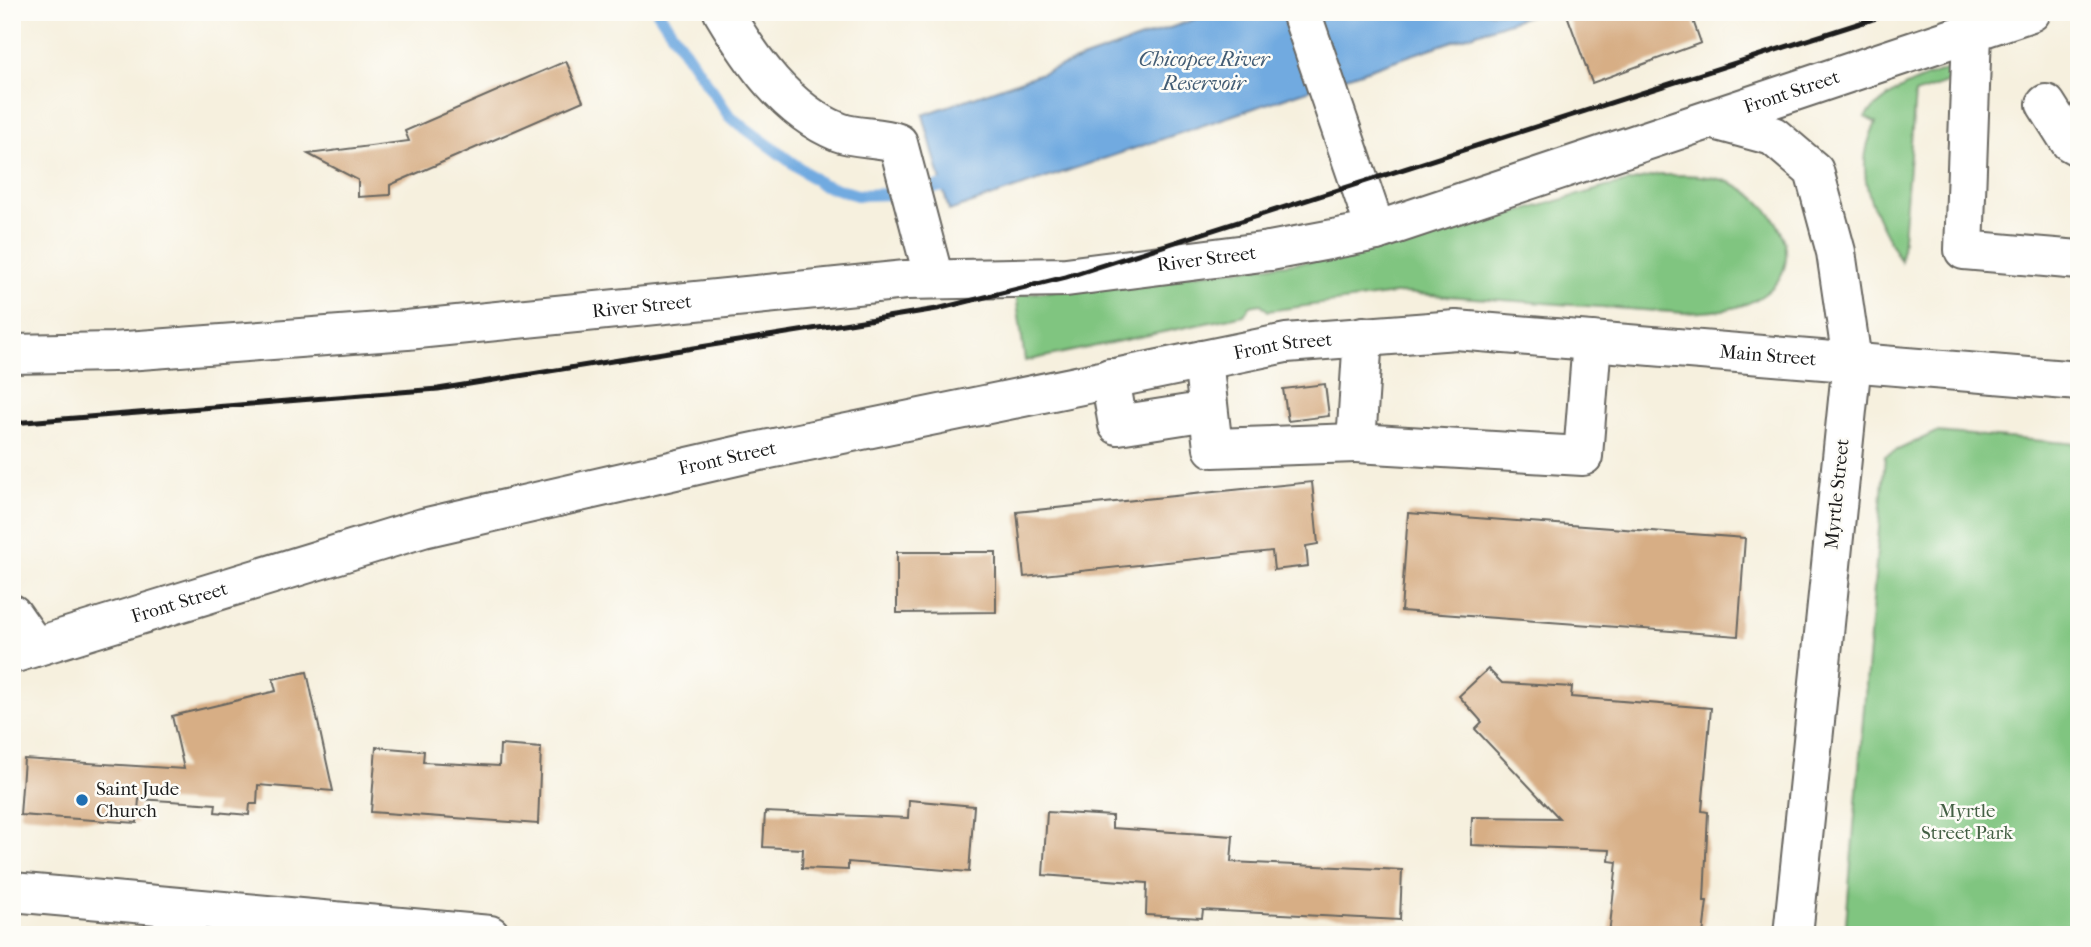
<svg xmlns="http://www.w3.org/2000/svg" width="2091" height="947" font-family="'IM FELL French Canon',serif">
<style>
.green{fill:#80c580;stroke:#4e704e;stroke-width:2}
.water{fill:#71aae0;stroke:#46637e;stroke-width:2}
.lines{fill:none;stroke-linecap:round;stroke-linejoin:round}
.stream{stroke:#71aae0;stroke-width:12}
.building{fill:#d7ae85}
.minor-casing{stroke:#686660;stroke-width:42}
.major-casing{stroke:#686660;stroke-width:42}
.minor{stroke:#fff;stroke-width:38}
.major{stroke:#fff;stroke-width:38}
.rail{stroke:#1c1c1c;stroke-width:5}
.poi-dot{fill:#1f6fb2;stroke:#fdfcf7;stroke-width:2.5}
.labels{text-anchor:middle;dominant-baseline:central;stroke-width:5;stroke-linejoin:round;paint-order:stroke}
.street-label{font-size:19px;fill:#1c1c1c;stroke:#fdfcf7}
.poi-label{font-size:19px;fill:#1c1c1c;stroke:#fdfcf7;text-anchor:start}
.park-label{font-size:19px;fill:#446044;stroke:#fdfcf7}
.water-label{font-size:21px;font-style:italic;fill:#425c74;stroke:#fdfcf7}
</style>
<rect width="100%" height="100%" fill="#fdfcf7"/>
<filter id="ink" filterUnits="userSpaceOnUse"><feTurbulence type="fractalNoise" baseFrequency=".0143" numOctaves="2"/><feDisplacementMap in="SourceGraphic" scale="14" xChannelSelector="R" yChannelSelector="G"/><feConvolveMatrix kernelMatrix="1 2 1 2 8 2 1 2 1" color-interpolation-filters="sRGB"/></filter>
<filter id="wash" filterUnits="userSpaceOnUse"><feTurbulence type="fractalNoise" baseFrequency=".00686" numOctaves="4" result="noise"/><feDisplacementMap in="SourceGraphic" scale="28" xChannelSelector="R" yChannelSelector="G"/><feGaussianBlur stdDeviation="1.57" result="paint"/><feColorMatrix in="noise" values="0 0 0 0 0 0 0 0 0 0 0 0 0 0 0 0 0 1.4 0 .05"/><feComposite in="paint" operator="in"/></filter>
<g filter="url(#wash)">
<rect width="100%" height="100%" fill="#f6f0de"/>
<path class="green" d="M1956,66L1961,78L1915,94L1901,262C1876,217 1849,174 1876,123L1865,117C1894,87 1918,80 1956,66Z
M1659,175C1682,175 1707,174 1729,182C1773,199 1813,260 1763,295C1741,311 1711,312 1685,313L1402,293L1268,311L1261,304L1250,306L1244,315L1025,361L1016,295L1328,259L1428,238L1606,187Z
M1936,432L2079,444V935H1845L1885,456Z"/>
<path class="water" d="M1215,12H1539L949,211L923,115Z"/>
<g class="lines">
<path class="stream" d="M658,12L730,117L821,184L857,195L894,194L956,184"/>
</g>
<g id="blocks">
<path class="building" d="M1566,12H1690L1701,43L1592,83Z
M566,61L583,101L390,185V195L358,197V180L308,154L409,141L405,131Z
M1325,384L1329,416L1288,421L1283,389Z
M1312,482L1318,544L1306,546L1308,566L1274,570L1272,551L1024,577L1017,512Z
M1408,513L1745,538L1738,636L1401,611Z
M897,552H996V612L897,613Z
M1488,669L1502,683L1572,687L1571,697L1711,708L1702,811L1708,812L1704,901H1707L1703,935H1609L1617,862L1609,861L1610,850L1471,845L1472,817L1559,818L1475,729L1482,722L1459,696Z
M307,672L333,791L258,785L257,804H250L249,815L215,812L216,804L139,799L137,823L20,815L24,759L184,769L172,716L276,691L273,679Z
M500,745L541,748L538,824L371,812L376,747L424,751L423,762L499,766Z
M909,800L974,806L969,872L848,862V870L802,868L803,849L763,847L765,812L908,818Z
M1047,812L1112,816V828L1233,836L1231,862L1402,870L1400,920L1203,910L1202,918L1146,915L1147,883L1043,875Z"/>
</g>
</g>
<g filter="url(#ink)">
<use href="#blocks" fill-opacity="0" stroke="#686660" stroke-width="2"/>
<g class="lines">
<defs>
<g id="minor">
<path d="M723,12C751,59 786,111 839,132C857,139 879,136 898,143L934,279"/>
<path d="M1301,12L1376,231"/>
<path d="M1972,33L1964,250L2079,260"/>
<path d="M2046,104L2070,142L2079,147"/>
<path d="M1714,120L1773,136L1814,171L1836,252L1852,361L1793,935"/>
<path id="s1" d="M1270,251L1376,231L2031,12"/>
<path d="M1363,336L1356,443L1583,456L1592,341"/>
<path d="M1203,360L1213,448L1356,443"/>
<path d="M1110,378L1118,425L1208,411"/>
<path d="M12,614L35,647"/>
<path d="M12,892L490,935"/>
</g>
<g id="major">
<path id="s2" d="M12,354L113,352L407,330L906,280L1066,277L1270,251"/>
<path id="s3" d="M12,654L423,528L745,454L1286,343L1456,330L2079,381"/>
</g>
</defs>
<use href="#minor" class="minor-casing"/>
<use href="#major" class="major-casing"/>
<use href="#minor" class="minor"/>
<use href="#major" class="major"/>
<path class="rail" d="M12,423L438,389L937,309L1066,277L1895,12"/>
</g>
</g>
<circle class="poi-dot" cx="82" cy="800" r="7"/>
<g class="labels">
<g class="street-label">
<text stroke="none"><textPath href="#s1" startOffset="546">Front Street</textPath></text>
<text stroke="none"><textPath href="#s2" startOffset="1199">River Street</textPath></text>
<text stroke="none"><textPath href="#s2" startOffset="632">River Street</textPath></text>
<text stroke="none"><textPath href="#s3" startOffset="1309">Front Street</textPath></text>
<text stroke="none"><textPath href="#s3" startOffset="1796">Main Street</textPath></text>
<text stroke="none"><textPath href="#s3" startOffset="742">Front Street</textPath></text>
<text transform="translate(1837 494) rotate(-84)">Myrtle Street</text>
<text stroke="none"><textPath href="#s3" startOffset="175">Front Street</textPath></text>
</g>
<g class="poi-label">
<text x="96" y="789">Saint Jude<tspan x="96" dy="22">Church</tspan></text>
</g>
<g class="park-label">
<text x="1967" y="811">Myrtle<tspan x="1967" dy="22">Street Park</tspan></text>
</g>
<g class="water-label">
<text x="1204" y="59">Chicopee River<tspan x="1204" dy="24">Reservoir</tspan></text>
</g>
</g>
<rect width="2091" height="947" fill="none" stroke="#fdfcf7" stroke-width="42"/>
</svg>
